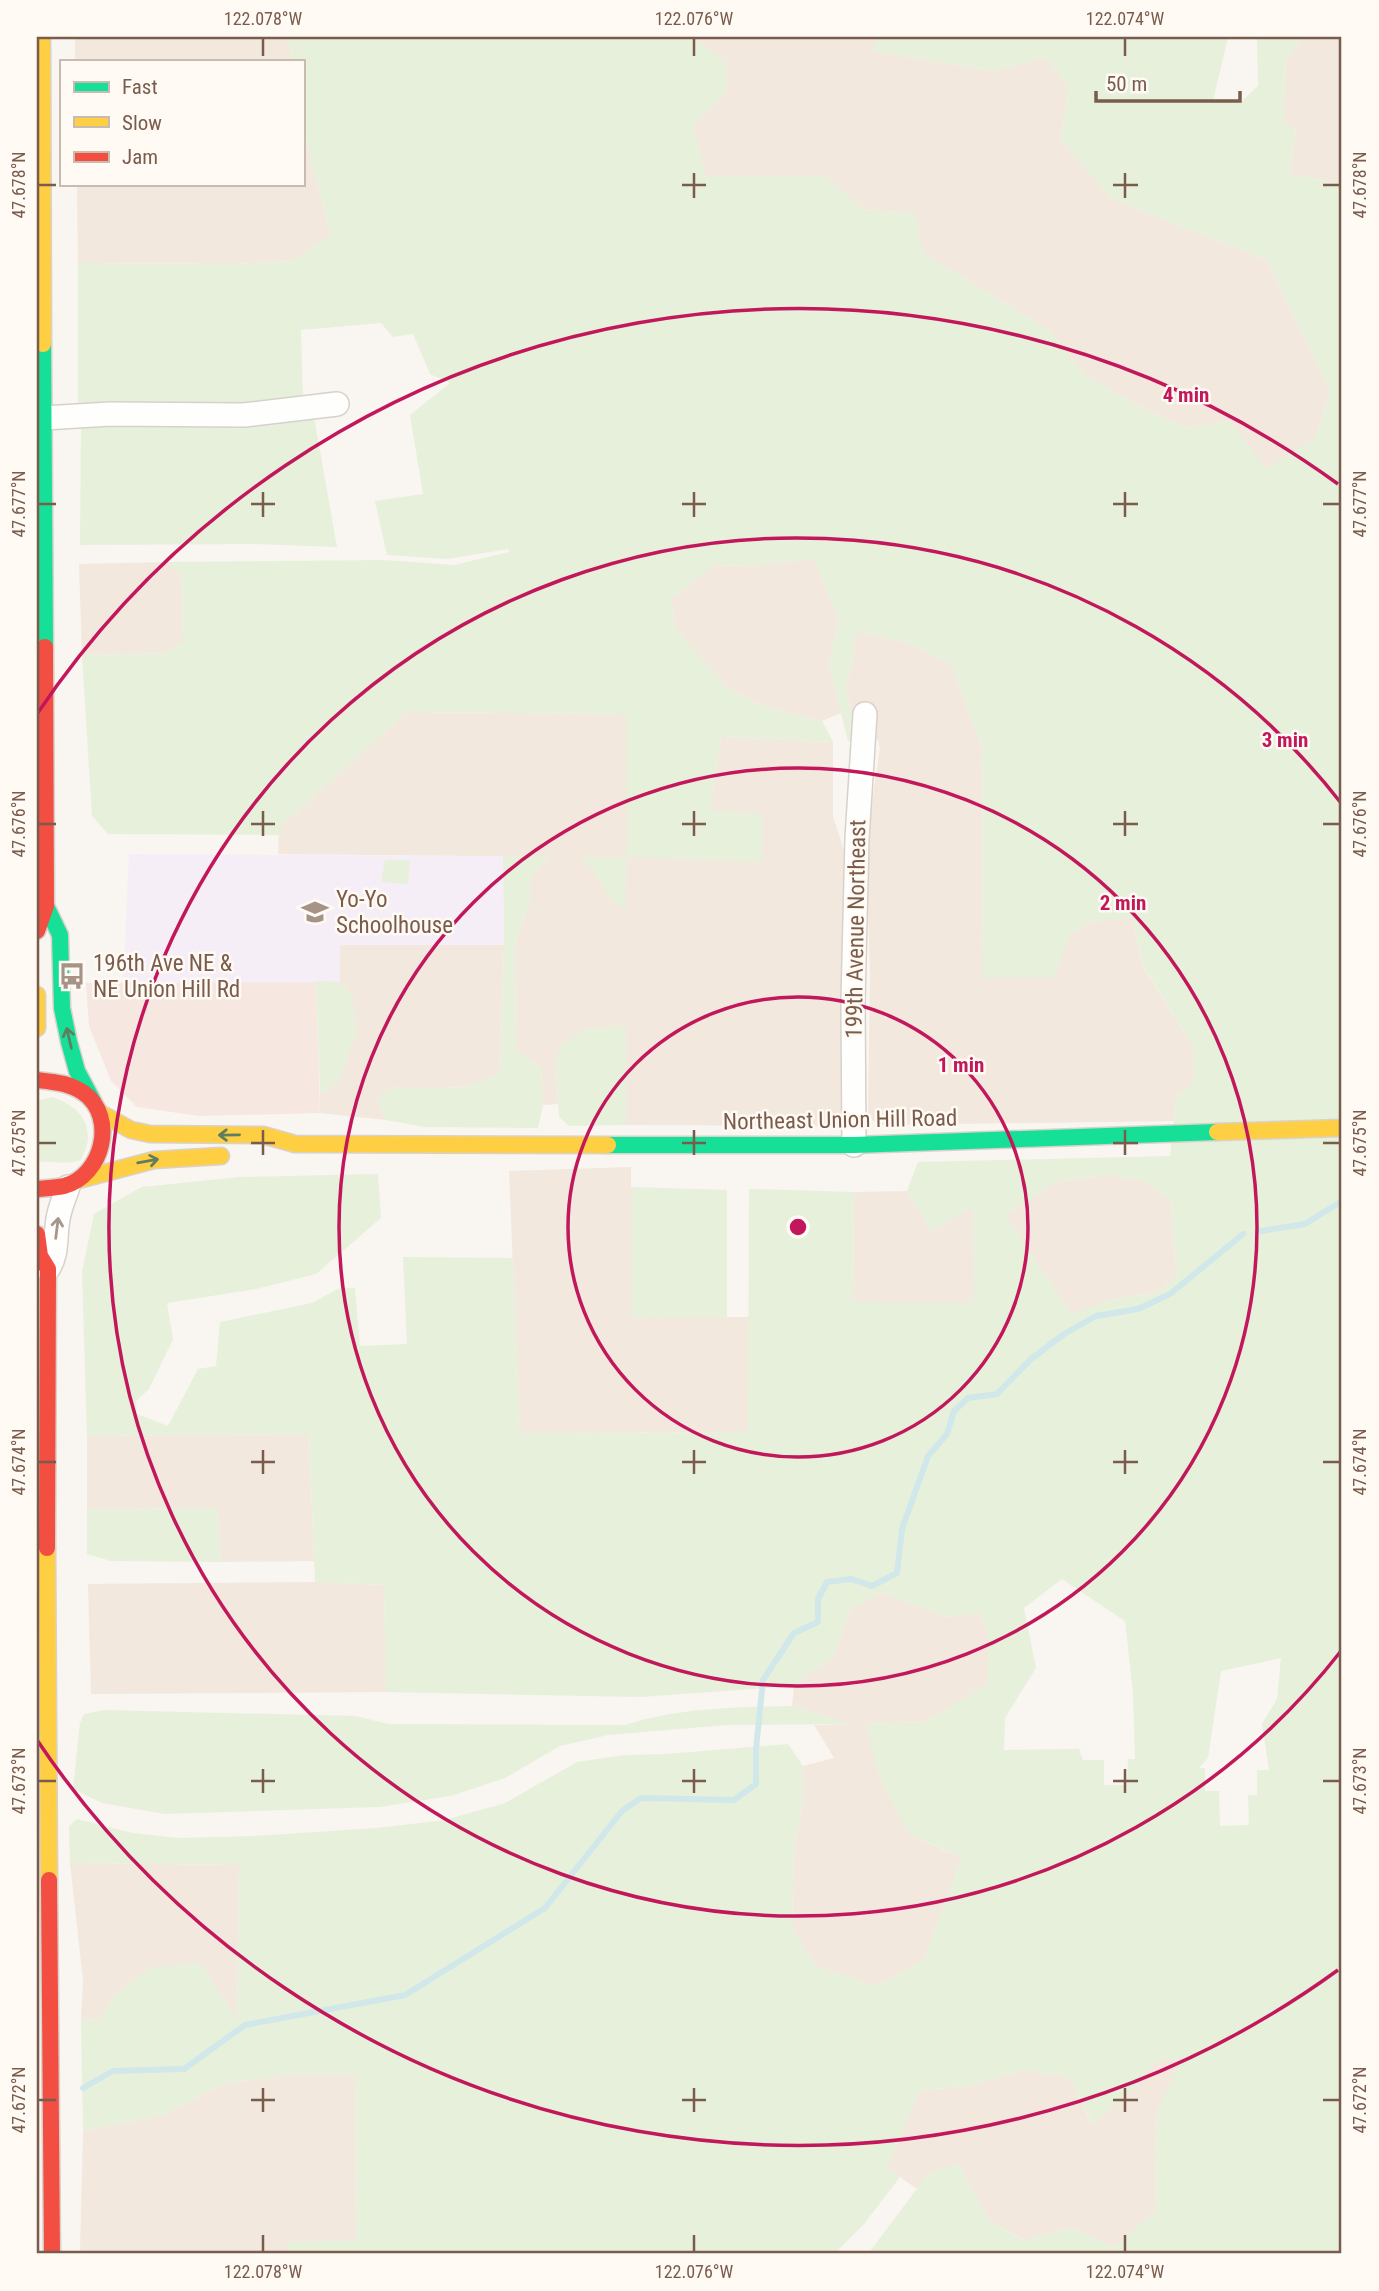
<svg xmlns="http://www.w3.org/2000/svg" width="1379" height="2291" font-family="'Roboto Condensed',sans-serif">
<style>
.residential{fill:#f2e8de}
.commercial{fill:#f6e8e1}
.education{fill:#f6eef6}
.green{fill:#e7f0db;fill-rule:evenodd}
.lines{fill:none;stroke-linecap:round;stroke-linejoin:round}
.stream{stroke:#d0e8ea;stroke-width:6}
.street-casing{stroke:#d7d1cb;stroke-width:26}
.fast-casing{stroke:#d9d2cb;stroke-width:19}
.slow-casing{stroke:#d9d2cb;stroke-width:19}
.jam-casing{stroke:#d9d2cb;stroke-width:19}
.street{stroke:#fefefd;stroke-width:23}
.fast{stroke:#16e098;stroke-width:16}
.slow{stroke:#ffcf43;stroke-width:16}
.jam{stroke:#f24e42;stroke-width:16}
.oneway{stroke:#617d60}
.oneway2{stroke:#a8958b}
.ticks{fill:none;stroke:#7a5c4d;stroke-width:2.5}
.ring{fill:none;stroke:#c2185b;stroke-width:3.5}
.labels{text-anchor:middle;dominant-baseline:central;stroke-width:5;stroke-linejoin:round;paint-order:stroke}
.poi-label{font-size:23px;fill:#7a5c4d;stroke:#fffaf3;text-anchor:start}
.street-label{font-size:23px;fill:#7a5c4d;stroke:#fffaf3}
.centre{fill:#c2185b;stroke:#fffaf3;stroke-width:3.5}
.ring-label{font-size:21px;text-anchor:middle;font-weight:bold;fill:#c2185b;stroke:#fffaf3;stroke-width:5;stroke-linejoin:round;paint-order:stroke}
.neatline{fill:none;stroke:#7a5c4d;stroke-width:2.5}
.ticks-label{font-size:18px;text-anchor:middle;fill:#7a5c4d}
</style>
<rect width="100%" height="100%" fill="#f9f5f0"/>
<path class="residential" d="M75,37H288L292,61H75Z
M689,37H877L873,51L992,71L1045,57L1069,86L1061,140L1112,199L1267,260L1330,390L1316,438L1265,470L1230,421L1189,428L1147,411L1084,374L1050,331L922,252L915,213L863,210L826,176H705L692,125L727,91V62Z
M1303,37H1342V184L1290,174L1296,129L1283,123L1286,60Z
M303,129L331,235L292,261L233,264L78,263L77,184H303Z
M814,559L839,618L829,666L841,713L822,721L786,713L756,703L727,687L676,630L671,599L714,565L749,566Z
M166,562L182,575L183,643L167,653L82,655L79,564Z
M856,631L905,642L951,664L982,747L983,978L1068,937L1090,922L1132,918L1143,967L1193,1046L1194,1083L1177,1096L1174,1121L878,1125L868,1116L870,976L867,876L869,824L880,748L878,740L856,741L846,687L852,663Z
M407,712L627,714L710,810L721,737L833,742V816L844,850L841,1115L829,1126L626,1125V1026L556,1065L558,1104L543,1105L541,1067L516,1051L515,945L530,900V877L549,857L278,854L279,828Z
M339,945H504L500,1072L483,1083L436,1090L393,1087L377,1100L386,1120L320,1113V1093L327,1091L352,994L340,982Z
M631,1167V1317H749V1432L520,1433L509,1171Z
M1106,1175L1141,1180L1170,1199L1177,1275L1158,1292L1114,1299L1072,1315L1005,1215L1056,1182Z
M907,1191L932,1231L973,1206L975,1303H853L854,1192Z
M309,1434L314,1561L221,1562L217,1508L87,1509V1436Z
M315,1582L384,1585L386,1692L91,1694L88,1584Z
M882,1592L947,1617L980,1613L988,1634L989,1684L925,1722L866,1724L909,1834L948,1852L963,1855L924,1960L877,1986L816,1966L792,1928L794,1847L803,1802V1766L834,1758L814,1725L850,1724L792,1706L794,1686L835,1655L849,1610Z
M70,1863L239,1865L237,2021L117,1992L100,2019L81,2020L83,1981Z
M1183,2058L1157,2112L1155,2151L1156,2211L1114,2247L1072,2228L1024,2240L989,2220L958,2164L928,2174L917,2189L886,2167L920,2090L964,2087L1023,2070L1070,2078L1091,2123L1137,2085L1156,2060Z
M288,2075H355L356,2241L289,2242L288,2254H80L83,2131L163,2115L222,2084Z"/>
<path class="commercial" d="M316,981L320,1113L199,1116L137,1107L111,1081L89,1026L86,983Z"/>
<path class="education" d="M129,854L503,856L504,945H340V982L123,983Z"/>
<path class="green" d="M288,37H689L727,61V91L693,125L706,176H826L863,210L916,213L922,252L1050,331L1084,374L1147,411L1189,428L1230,421L1266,469L1316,438L1330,390L1267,260L1112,199L1061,140L1069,86L1045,57L992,71L872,51L877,37H1228L1213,101L1241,102L1258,86L1257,37H1303L1286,60L1283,123L1296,128L1290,174L1342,184V2254H868L928,2174L958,2164L989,2220L1023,2240L1072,2228L1114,2247L1156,2211L1155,2151L1157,2112L1182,2058L1156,2061L1137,2085L1092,2124L1070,2078L1023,2070L964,2087L920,2090L887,2167L900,2177L864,2224L834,2254H288V2242L356,2240L355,2075H288L222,2084L163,2115L83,2131L81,2020L100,2019L117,1992L151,1967L201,1963L237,2020L239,1865L70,1863L69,1826L77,1819L133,1833L178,1838L253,1836L377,1828L445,1820L505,1803L577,1762L625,1755L666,1754L788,1744L803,1766V1802L794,1847L792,1928L816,1966L877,1986L924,1960L963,1855L949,1852L909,1834L879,1777L866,1724L925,1722L988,1684V1634L980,1613L947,1617L882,1592L849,1610L835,1655L794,1686L640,1697L386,1692L384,1585L315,1582L309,1434L87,1436L82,1272L94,1214L142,1187L239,1177L378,1174L381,1218L316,1274L256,1289L167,1303L173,1339L149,1389L136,1401L137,1414L168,1426L198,1369L216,1366L220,1322L312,1303L340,1288H355L360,1346L407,1344L403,1257L513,1258L520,1433L748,1432L749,1189L854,1192L853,1302L974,1303L973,1207L932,1231L907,1191L918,1162L1170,1156L1177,1096L1194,1083L1193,1046L1143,966L1132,918L1090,922L1068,937L1055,977L983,978L982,747L951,664L905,642L856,631L852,663L846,687L856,741H848L829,666L839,618L814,559L749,566L715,565L671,599L676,630L727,687L756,703L786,713L822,721L833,742L721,737L710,810L762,814V862L627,857L625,910L608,896L594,871L579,857H627L626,714L407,712L279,828V835L108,834L92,816L82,655L167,653L183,643L182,575L166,562L384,560L454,565L509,552L508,549L448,559L387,555L375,501L423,494L410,415L450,383L430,374L413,334L393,337L381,323L301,330L303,401L237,408L78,409V263L233,264L292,261L331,235L303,129V61H292ZM1106,1175L1141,1180L1170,1199L1177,1275L1158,1292L1114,1299L1072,1314L1005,1215L1056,1182ZM1062,1579L1125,1621L1133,1693L1135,1759H1128L1127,1785H1104V1760H1083L1079,1749L1004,1750L1005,1718L1036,1668L1024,1608ZM1281,1658L1277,1699L1262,1724L1269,1770H1257V1795H1248L1249,1825L1220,1826L1219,1791H1205V1768H1199L1208,1758L1221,1671Z
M314,417L337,547L255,544L80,545L81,426Z
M503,856H550L530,877V900L515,945L516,1050L541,1067L543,1105L538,1128L425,1127L386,1120L377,1100L393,1087C431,1089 467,1093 500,1072L504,945Z
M385,860H410L408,884L381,882Z
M316,981L340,982L352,994L357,1030L341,1078L327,1091L320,1093Z
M626,1025V1125L569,1126L559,1117L556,1065L559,1048L584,1029Z
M52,1097C71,1104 88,1114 88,1138C88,1145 83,1154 81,1160C67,1165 52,1161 37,1162V1101Z
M631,1187L727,1190V1317L631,1318Z
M217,1508L221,1562L111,1561L87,1554V1509Z
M792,1706L853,1724L727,1725L608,1735L560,1746L505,1778L451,1796L380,1807L165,1814L102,1803L73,1789L80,1723L84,1714L104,1710L355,1716L389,1724L625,1725C678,1708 737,1707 792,1706Z"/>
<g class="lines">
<path class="stream" d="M1261,1231L1305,1224L1342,1201
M83,2088L113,2071L184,2069L245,2025L405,1995L545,1908L622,1811L641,1798L734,1800L756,1784V1749L763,1680L794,1633L818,1622V1599L827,1582L851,1579L872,1586L897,1573L902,1529L928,1456L947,1434L954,1411L968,1398L997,1394L1031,1359L1064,1334L1096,1316L1138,1309L1170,1294L1243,1234"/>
<defs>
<path id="street" d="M44,418L110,414L244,415L337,404
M854,1145L853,1000L857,838L865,714
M48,1269C59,1252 54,1234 59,1214C61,1205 65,1196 68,1187"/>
<path id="fast" d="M43,344L45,647
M46,906L60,935L62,1008L69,1042L77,1071L93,1101
M608,1145H854L1217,1132"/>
<path id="slow" d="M42,37L43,344
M37,995V1028
M100,1113L131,1130L150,1134L263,1135L295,1144L608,1145
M1217,1132L1342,1128
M82,1179L154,1160L221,1156
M47,1548L49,1880"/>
<path id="jam" d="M37,931L46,906L45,647
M37,1080C55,1082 69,1083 84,1093C117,1117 103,1176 64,1186C56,1188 46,1188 37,1189
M37,1234L40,1256L48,1269L47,1548
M49,1880L52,2254"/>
</defs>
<use href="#street" class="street-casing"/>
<use href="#fast" class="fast-casing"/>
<use href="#slow" class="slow-casing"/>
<use href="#jam" class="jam-casing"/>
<use href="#street" class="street"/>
<use href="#fast" class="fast"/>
<use href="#slow" class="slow"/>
<use href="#jam" class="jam"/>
</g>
<defs><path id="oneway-shaft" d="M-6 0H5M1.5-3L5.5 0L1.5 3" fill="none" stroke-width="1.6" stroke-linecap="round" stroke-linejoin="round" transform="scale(1.75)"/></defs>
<g class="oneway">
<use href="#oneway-shaft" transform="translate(69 1038) rotate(-103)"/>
<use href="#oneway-shaft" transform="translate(229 1135) rotate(179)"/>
<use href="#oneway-shaft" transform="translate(148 1161) rotate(-10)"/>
</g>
<use class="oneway2" href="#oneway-shaft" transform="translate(57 1228) rotate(-83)"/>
<path class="ticks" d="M263,38V56M694,38V56M1125,38V56M694,173V198M1125,173V198M38,185H56M682,185H706M1113,185H1138M1323,185H1340M263,492V517M694,492V517M1125,492V517M38,504H56M251,504H275M682,504H706M1113,504H1138M1323,504H1340M263,811V836M694,811V836M1125,811V836M38,824H56M251,824H275M682,824H706M1113,824H1138M1323,824H1340M263,1130V1155M694,1130V1155M1125,1130V1155M38,1143H56M251,1143H275M682,1143H706M1113,1143H1138M1323,1143H1340M263,1450V1474M694,1450V1474M1125,1450V1474M38,1462H56M251,1462H275M682,1462H706M1113,1462H1138M1323,1462H1340M263,1769V1793M694,1769V1793M1125,1769V1793M38,1781H56M251,1781H275M682,1781H706M1113,1781H1138M1323,1781H1340M263,2088V2112M694,2088V2112M1125,2088V2112M38,2100H56M251,2100H275M682,2100H706M1113,2100H1138M1323,2100H1340M263,2235V2252M694,2235V2252M1125,2235V2252"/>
<g class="ring">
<circle cx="798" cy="1227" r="230"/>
<circle cx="798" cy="1227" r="459"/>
<path d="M1341 1651A689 689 0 1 1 1341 803"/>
<path d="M1338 1970A918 918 0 0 1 37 1740M37 714A918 918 0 0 1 1338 484"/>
</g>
<defs>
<symbol id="school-bare" viewBox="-9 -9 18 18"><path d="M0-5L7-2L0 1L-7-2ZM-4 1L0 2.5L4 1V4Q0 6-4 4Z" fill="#a69286" stroke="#fffaf3" stroke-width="2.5" paint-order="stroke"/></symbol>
<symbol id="bus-bare" viewBox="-9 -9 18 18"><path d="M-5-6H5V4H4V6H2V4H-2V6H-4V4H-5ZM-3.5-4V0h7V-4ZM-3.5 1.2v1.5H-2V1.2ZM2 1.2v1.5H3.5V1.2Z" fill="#a69286" stroke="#fffaf3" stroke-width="2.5" paint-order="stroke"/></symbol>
</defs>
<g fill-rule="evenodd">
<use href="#school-bare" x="296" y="893" width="38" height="38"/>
<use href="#bus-bare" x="53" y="957" width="38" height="38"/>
</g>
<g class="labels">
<g class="poi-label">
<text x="336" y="899">Yo-Yo<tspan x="336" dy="26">Schoolhouse</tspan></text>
<text x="93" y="963">196th Ave NE &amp;<tspan x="93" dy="26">NE Union Hill Rd</tspan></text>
</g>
<g class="street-label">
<text transform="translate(856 929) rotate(-89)">199th Avenue Northeast</text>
<text transform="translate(840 1120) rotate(-1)">Northeast Union Hill Road</text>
</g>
</g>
<circle cx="798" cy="1227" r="10" class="centre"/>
<g class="ring-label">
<text x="1186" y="402">4 min</text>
<text x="1285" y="747">3 min</text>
<text x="1123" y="910">2 min</text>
<text x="961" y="1072">1 min</text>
</g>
<rect width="1379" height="2291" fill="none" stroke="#fffaf3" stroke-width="77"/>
<rect x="60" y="60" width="245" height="126" fill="#fffaf3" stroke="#cabbb1" stroke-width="2"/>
<rect x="74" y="82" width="35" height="10" fill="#16e098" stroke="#cabbb1" stroke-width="2"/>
<text x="122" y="94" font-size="21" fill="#7a5c4d">Fast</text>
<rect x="74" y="117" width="35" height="10" fill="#ffcf43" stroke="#cabbb1" stroke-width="2"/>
<text x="122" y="130" font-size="21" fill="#7a5c4d">Slow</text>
<rect x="74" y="152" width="35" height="10" fill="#f24e42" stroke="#cabbb1" stroke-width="2"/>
<text x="122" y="164" font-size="21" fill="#7a5c4d">Jam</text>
<path d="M1096 91v10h144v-10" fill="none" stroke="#7a5c4d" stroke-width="3.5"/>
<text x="1106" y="91" font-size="21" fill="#7a5c4d" stroke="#fffaf3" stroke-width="5" paint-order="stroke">50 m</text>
<rect x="38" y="38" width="1302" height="2214" class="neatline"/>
<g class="ticks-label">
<text x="263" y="25">122.078°W</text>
<text x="694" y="25">122.076°W</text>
<text x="1125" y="25">122.074°W</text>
<text transform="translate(19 185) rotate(-90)" y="6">47.678°N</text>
<text transform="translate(1360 185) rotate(-90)" y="6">47.678°N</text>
<text transform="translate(19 504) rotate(-90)" y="6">47.677°N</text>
<text transform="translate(1360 504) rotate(-90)" y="6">47.677°N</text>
<text transform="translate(19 824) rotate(-90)" y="6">47.676°N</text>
<text transform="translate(1360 824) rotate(-90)" y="6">47.676°N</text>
<text transform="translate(19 1143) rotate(-90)" y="6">47.675°N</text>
<text transform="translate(1360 1143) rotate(-90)" y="6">47.675°N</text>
<text transform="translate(19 1462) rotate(-90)" y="6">47.674°N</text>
<text transform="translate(1360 1462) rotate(-90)" y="6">47.674°N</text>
<text transform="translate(19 1781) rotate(-90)" y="6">47.673°N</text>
<text transform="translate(1360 1781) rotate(-90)" y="6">47.673°N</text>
<text transform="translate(19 2100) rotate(-90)" y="6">47.672°N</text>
<text transform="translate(1360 2100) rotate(-90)" y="6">47.672°N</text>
<text x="263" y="2278">122.078°W</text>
<text x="694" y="2278">122.076°W</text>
<text x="1125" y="2278">122.074°W</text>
</g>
</svg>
